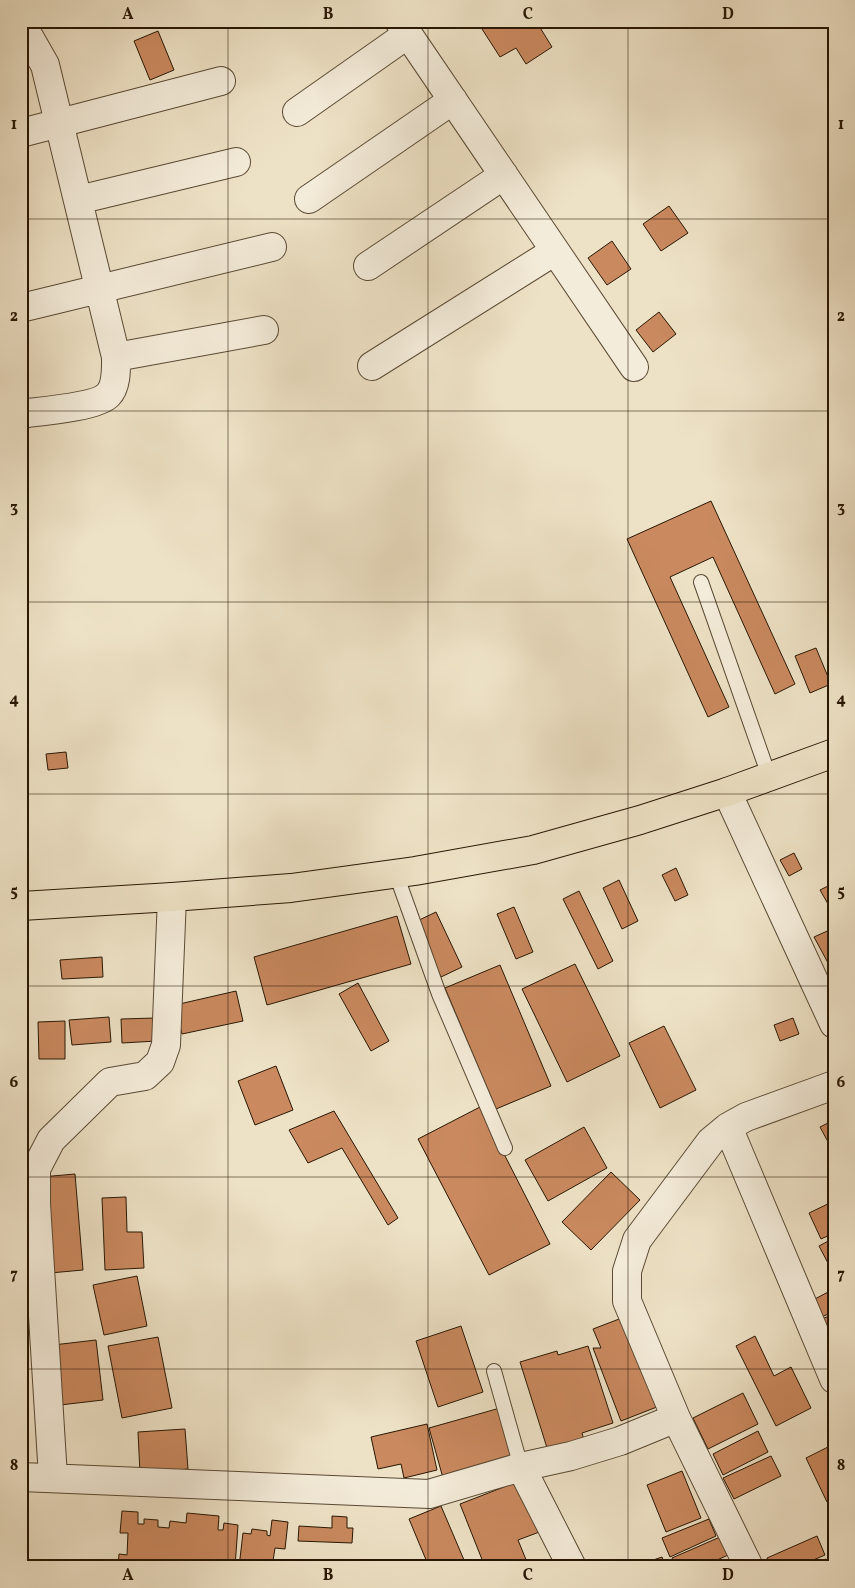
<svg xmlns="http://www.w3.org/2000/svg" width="855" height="1588" font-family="Vollkorn,serif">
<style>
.building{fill:#ca895f;stroke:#281703}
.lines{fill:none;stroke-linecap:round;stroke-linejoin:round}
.lane-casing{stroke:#5a4a34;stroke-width:16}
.street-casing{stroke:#5a4a34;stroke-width:30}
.highway-casing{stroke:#281703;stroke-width:30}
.lane{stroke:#f4ecda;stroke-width:14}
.street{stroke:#f4ecda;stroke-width:28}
.highway{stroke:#eee2c6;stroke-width:28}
.grid{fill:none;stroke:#281703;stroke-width:1;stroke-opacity:0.55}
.neatline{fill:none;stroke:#281703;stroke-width:2}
.grid-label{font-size:16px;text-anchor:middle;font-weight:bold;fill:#281703}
</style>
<rect width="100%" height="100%" fill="#eee2c6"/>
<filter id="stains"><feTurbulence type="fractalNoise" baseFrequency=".004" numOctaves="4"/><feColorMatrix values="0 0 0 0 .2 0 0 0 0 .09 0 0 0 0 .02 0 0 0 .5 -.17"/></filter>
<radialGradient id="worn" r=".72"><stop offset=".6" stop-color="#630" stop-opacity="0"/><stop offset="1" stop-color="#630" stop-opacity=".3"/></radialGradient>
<path class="building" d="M495,21H536L552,47L526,64L516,48L500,57L482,29Z
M158,31L174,70L150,80L134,41Z
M669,206L688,233L661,251L643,224Z
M612,241L631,269L607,285L588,258Z
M659,312L676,334L653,352L636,330Z
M711,501L795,684L775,694L713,557L670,577L729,707L708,717L627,539Z
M816,648L831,684L810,693L795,656Z
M66,752L68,768L48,770L46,754Z
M794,853L802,869L789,876L780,860Z
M676,868L688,895L675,901L662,875Z
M619,880L638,921L622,929L603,888Z
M834,883V901L828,904L820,890Z
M579,891L613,961L598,969L563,899Z
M514,907L533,952L516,959L497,914Z
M436,912L462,967L441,977L415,922Z
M397,916L411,964L267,1005L254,957Z
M834,928V974L814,937Z
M102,957L103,977L62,979L60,960Z
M575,964L620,1056L567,1082L522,989Z
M500,965L551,1086L496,1109L445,988Z
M358,983L389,1041L371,1051L339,994Z
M236,991L243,1021L182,1034L175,1005Z
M109,1017L111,1042L72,1045L69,1020Z
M156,1018L157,1041L122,1043L121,1019Z
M793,1018L799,1034L780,1041L774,1025Z
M65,1021V1059H39L38,1022Z
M664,1026L696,1090L660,1108L629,1043Z
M276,1066L293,1110L255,1125L238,1081Z
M480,1107L550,1244L489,1275L418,1139Z
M334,1111L398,1218L388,1225L342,1148L308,1163L289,1130Z
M834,1120V1153L820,1127Z
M584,1127L607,1168L548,1201L525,1160Z
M611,1172L640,1200L591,1250L562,1222Z
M75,1174L83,1270L50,1273L41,1177Z
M126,1197L127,1232H142L144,1268L105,1270L102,1198Z
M834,1201V1233L821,1239L809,1213Z
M834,1238V1263L829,1265L819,1246Z
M137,1276L147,1326L104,1335L93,1285Z
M830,1291L834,1297V1311L822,1317L813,1300Z
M834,1314V1324L826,1327L822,1319Z
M627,1316L662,1405L621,1421L593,1348H601L593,1329Z
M461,1326L483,1392L438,1407L416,1341Z
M755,1336L774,1376L791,1367L811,1408L776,1426L736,1346Z
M158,1337L172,1408L122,1418L108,1346Z
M96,1340L103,1400L60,1405L53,1345Z
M588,1346L613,1423L582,1433L584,1440L548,1451L520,1362L557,1351L558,1355Z
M743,1393L758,1424L708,1449L693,1418Z
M500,1408L514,1458L443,1478L429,1428Z
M427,1424L437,1470L404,1478L401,1464L378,1469L371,1437Z
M185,1429L188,1469L140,1473L138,1432Z
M758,1431L768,1452L723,1475L713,1454Z
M834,1444V1498L827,1502L806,1458Z
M771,1456L781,1476L734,1499L723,1478Z
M682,1471L701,1518L666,1532L647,1485Z
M522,1480L542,1531L518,1540L529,1567H485L460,1504Z
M441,1506L467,1567H429L409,1519Z
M122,1511L138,1512V1524H144V1519L158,1520V1527L169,1528L170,1521L186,1523L187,1513L219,1516L218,1530H223L224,1523L238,1525L235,1567H221L222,1563H212V1567L190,1565L189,1567H118L119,1554L127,1555L128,1533H120Z
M332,1516L347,1517V1528H353L352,1543L298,1541L299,1526L332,1528Z
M709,1519L716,1536L670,1557L662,1538Z
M272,1520L288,1522L285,1549L275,1548L273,1561L284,1562L283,1567H239L243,1533L251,1534L252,1529L267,1531V1535L270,1536Z
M817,1536L825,1555L797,1567H770L767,1558Z
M720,1537L728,1555L702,1567H676L672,1558Z
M662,1557L666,1567H633Z
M826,1559L829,1567H807Z"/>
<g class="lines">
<defs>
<path id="lane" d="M701,582L769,776
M396,874L439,994L505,1148
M494,1371L521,1467"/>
<path id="street" d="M399,21L634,367
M21,28L28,35L45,65L116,357C116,368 117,386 108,395C98,406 45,411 28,413L21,411
M297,112L408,34
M21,133L221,81
M309,199L453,100
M78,200L236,162
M368,266L504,175
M21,308L272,247
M116,357L264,330
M372,366L555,251
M727,792L834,1024
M728,1127L834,1379
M521,1467L572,1567
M21,1477L429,1494L521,1467L571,1456L620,1441L676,1418
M53,1477L36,1204V1169L51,1140L110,1082L145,1076L160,1062L166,1045L172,897
M749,1567L676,1418L627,1301V1271L637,1240L711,1141L728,1127L746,1117L834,1085"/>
<path id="highway" d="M21,906L172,897L291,888L415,871L533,850L640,820L727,792L834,753"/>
</defs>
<use href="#lane" class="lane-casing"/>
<use href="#street" class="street-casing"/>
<use href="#highway" class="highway-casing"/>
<use href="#lane" class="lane"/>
<use href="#street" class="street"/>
<use href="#highway" class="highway"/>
</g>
<path class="grid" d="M228,21V1567M428,21V1567M628,21V1567M21,219H834M21,411H834M21,602H834M21,794H834M21,986H834M21,1177H834M21,1369H834"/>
<rect width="855" height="1588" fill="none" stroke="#eee2c6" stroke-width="55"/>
<rect x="28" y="28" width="800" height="1532" class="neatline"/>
<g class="grid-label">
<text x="128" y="19">A</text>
<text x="328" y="19">B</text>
<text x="528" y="19">C</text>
<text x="728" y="19">D</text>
<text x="14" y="129">1</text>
<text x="841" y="129">1</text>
<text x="14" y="321">2</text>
<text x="841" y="321">2</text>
<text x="14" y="512">3</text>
<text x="841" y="512">3</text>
<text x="14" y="704">4</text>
<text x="841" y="704">4</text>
<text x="14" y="896">5</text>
<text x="841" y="896">5</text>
<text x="14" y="1087">6</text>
<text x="841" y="1087">6</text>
<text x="14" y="1279">7</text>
<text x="841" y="1279">7</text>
<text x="14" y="1470">8</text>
<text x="841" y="1470">8</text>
<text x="128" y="1580">A</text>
<text x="328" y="1580">B</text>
<text x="528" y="1580">C</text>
<text x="728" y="1580">D</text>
</g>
<rect width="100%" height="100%" filter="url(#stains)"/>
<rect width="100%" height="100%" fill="url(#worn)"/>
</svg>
